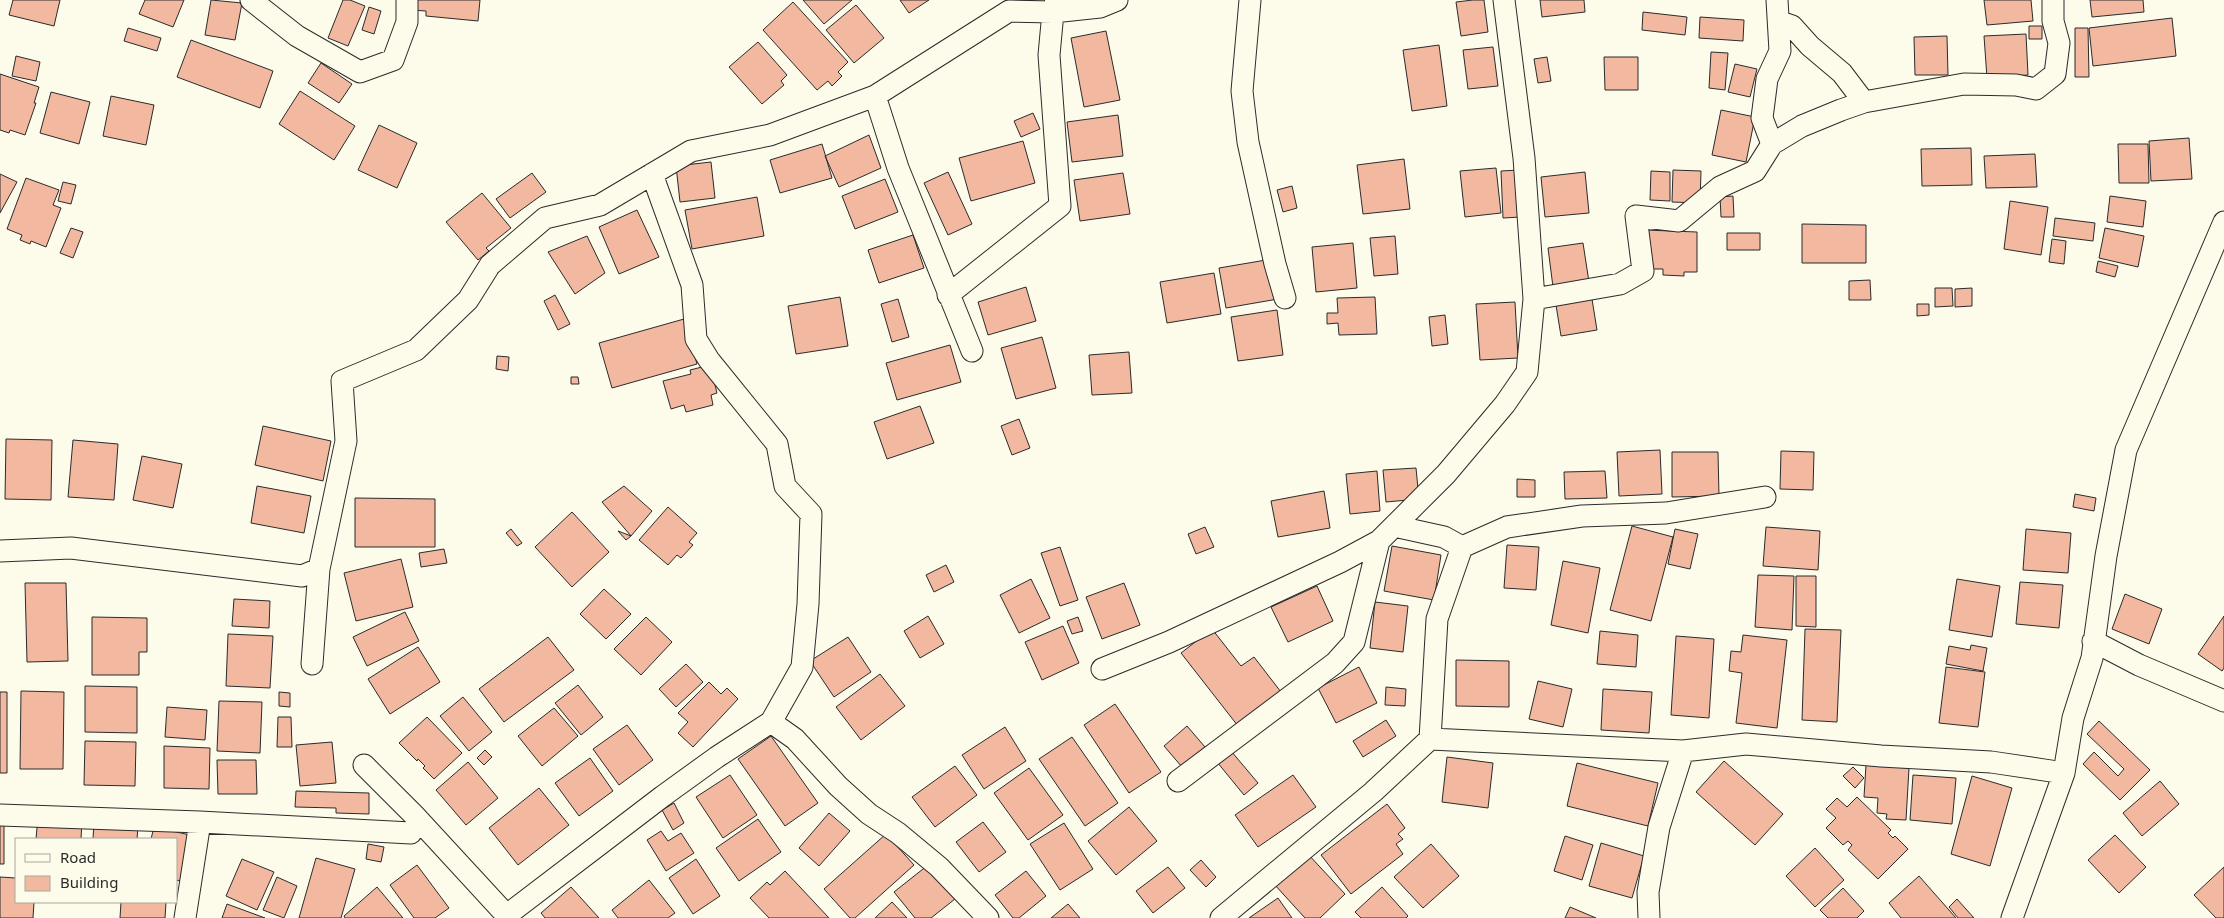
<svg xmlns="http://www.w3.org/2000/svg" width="2224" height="918" font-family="'Noto Sans',sans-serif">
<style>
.building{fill:#f2b8a0;stroke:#2b2b2b}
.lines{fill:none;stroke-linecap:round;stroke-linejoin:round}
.minor-casing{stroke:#2b2b2b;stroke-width:23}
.minor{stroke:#fdfbea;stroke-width:21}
</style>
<rect width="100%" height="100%" fill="#fdfbea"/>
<path class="building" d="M13,0H60L54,26L9,15Z
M145,0H184L173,27L139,14Z
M211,0L242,3L235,40L205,35Z
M343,0H350L365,6L348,46L328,38Z
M412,0H480L478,21L426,16V11L411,10Z
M803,0H852L824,24Z
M900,0H929L909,13Z
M1473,0H1484L1488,32L1461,36L1456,2Z
M1540,0H1584L1585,12L1542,17Z
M1984,0H2031L2033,21L1987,25Z
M2090,0H2143L2144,12L2092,17Z
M793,2L848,62L838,72L842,76L832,86L828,81L817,90L763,30Z
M856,5L884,38L854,63L826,30Z
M369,7L381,11L374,34L362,30Z
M1643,12L1687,17L1685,35L1642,30Z
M1700,17L1744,20L1743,41L1699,38Z
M2172,18L2176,56L2093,66L2089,28Z
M2029,26H2042V39H2029Z
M128,28L161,38L157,51L124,41Z
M2075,28H2088L2089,77H2075Z
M1106,31L1120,100L1084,107L1071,38Z
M2026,34L2028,75L1987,78L1984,36Z
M1947,36L1948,75H1915L1914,37Z
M191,40L273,71L260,108L177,77Z
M758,42L787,75L781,81L784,85L762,104L729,67Z
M1439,45L1447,106L1412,111L1403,50Z
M1493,47L1498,86L1468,89L1463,50Z
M1711,52L1728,53L1725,90L1709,88Z
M16,56L40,62L36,81L12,76Z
M1547,57L1551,81L1538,83L1534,59Z
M1604,57H1638V90H1605Z
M321,63L352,84L339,103L308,83Z
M1735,64L1757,69L1750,97L1728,92Z
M0,74L39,87L34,103H36L25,135L10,130L9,133L0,130Z
M300,91L355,126L334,160L279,124Z
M51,92L90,102L79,144L40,133Z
M111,96L154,105L146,145L103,136Z
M1721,110L1755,117L1746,162L1712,155Z
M1033,113L1040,129L1021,137L1014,121Z
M1118,115L1123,156L1072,162L1067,122Z
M379,125L417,143L397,188L358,170Z
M869,135L881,168L839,187L825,156Z
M2189,138L2192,179L2151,181L2149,141Z
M1023,141L1035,183L971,201L959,158Z
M822,144L832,178L780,193L770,160Z
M2118,144H2148L2149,183H2119Z
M1971,148L1972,185L1922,186L1921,149Z
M2035,154L2037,187L1986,188L1984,156Z
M1404,159L1410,209L1363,214L1357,165Z
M711,162L715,198L680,202L676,166Z
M1496,168L1501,213L1465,217L1460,171Z
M1518,170L1521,217L1503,218L1501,171Z
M1673,170L1701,171L1700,203L1672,202Z
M1651,171L1670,172V201L1650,200Z
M948,172L972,224L948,235L924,183Z
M1585,172L1589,213L1545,217L1541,177Z
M532,173L546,192L510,218L496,199Z
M1123,173L1130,214L1080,221L1074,180Z
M0,174L17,182L0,213Z
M26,178L59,190L53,205L61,208L46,247L31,241L30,244L20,240L22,235L7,229Z
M885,179L898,212L855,229L842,196Z
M63,182L76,185L71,204L58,201Z
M1292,186L1297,208L1283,212L1277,190Z
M482,193L511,228L486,248L489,251L478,260L446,222Z
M1733,196L1734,217H1721L1720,197Z
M2110,196L2146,201L2143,227L2107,222Z
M757,197L764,236L692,249L685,210Z
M2010,201L2048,207L2041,255L2004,249Z
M637,210L659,257L619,274L599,227Z
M2055,218L2095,223L2093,241L2053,236Z
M1802,224L1866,225V263H1802Z
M71,228L83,232L73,258L60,253Z
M2105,228L2144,236L2138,267L2099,258Z
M1645,230L1697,232V272H1684V276L1663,275V269H1644Z
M1727,233H1760V250H1727Z
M913,235L924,268L879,283L868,250Z
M587,236L605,273L575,294L548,252Z
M1395,236L1398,274L1374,276L1370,238Z
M2052,239L2066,241L2064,264L2049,262Z
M1353,243L1357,288L1316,292L1312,247Z
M1583,243L1589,282L1553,287L1548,248Z
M1272,259L1278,299L1226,308L1219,268Z
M2098,261L2118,266L2115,277L2096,272Z
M1214,273L1221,314L1167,323L1160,282Z
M1870,280L1871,300H1849V281Z
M1026,287L1036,321L988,335L978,302Z
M1935,288H1952L1953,306L1935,307Z
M1972,288V306L1955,307V289Z
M1591,293L1597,330L1561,336L1555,299Z
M555,295L570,324L558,330L544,301Z
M840,297L848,346L796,354L788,306Z
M1375,297L1377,334L1339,335L1338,323L1327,324V313H1338L1337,298Z
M898,299L909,337L892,342L881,304Z
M1515,302L1518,358L1480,360L1476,304Z
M1917,304H1929V315L1917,316Z
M1277,310L1283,355L1238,361L1231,317Z
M1445,315L1448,344L1432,346L1429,317Z
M684,319L697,364L612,388L599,343Z
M1042,337L1056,388L1016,399L1001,348Z
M950,345L961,382L897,400L886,363Z
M1129,352L1132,393L1092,395L1089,355Z
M497,356L509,357L508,371L496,369Z
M710,365L717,393L711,395L713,405L686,412L684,405L671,409L663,381L691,374L690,370Z
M571,377H578L579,384H571Z
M920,406L934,443L887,459L874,422Z
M1019,419L1030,448L1012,455L1001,426Z
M263,426L331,441L323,481L255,465Z
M6,439L52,440L51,500L5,499Z
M73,440L118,444L114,500L68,497Z
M1660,450L1662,494L1619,496L1617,452Z
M1781,451L1814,452L1813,490L1780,489Z
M1672,452H1718L1719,496L1672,497Z
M142,456L182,464L173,508L133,500Z
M1416,468L1419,499L1386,502L1383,470Z
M1377,471L1380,511L1350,514L1346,474Z
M1605,471L1607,498L1565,499L1564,472Z
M1517,479L1535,480V497H1517Z
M257,486L311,496L304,533L251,523Z
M624,486L652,511L631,536L602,502Z
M1324,491L1330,528L1278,537L1271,501Z
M2075,494L2096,498L2094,511L2073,507Z
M355,498L435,499V547H355Z
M668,507L697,533L689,542L693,545L681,558L677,555L668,565L639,540Z
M572,512L609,552L572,587L535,547Z
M1632,526L1673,537L1651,621L1610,610Z
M1205,527L1214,547L1196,554L1188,534Z
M1766,527L1820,531L1818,570L1763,566Z
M511,529L522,543L517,546L506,533Z
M1675,529L1698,534L1690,569L1668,564Z
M2026,529L2071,533L2068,573L2023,570Z
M618,531L631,536L626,540Z
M1507,545L1539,547L1536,590L1504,588Z
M1392,546L1441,555L1434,600L1384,591Z
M1060,547L1078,600L1060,606L1041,553Z
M444,549L447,563L421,567L419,553Z
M401,559L413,607L356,621L344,573Z
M1563,561L1600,568L1588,633L1551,625Z
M946,565L954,582L934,592L926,575Z
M1758,575L1794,576L1792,630L1755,627Z
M1796,576H1816V627L1796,626Z
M1031,579L1050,618L1019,633L1000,595Z
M1957,579L2000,586L1992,637L1949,630Z
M2020,582L2063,585L2059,628L2016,624Z
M25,583H66L68,661L27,662Z
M1124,583L1140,625L1102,639L1086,597Z
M1317,586L1333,621L1288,642L1271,607Z
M604,589L631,614L606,639L580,614Z
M2125,594L2162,609L2149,644L2112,629Z
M234,599L270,601L269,628L232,626Z
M1375,602L1408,606L1403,652L1370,648Z
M405,612L419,641L367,666L353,637Z
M928,616L944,644L920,658L904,631Z
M2224,616V668L2222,671L2198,654Z
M92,617L147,618V652H139V675H92Z
M646,617L672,642L641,675L614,649Z
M1078,617L1083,631L1072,634L1067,621Z
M1063,626L1079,663L1042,680L1025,642Z
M1212,629L1241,666L1254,657L1281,692L1238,726L1181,653Z
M1805,629L1841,630L1837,722L1802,720Z
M1600,631L1638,635L1636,667L1597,664Z
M228,634L273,636L270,688L226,686Z
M1743,635L1787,640L1777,728L1736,723L1742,673L1729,671L1731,651L1741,652Z
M1676,636L1714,639L1709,718L1671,715Z
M548,637L574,670L504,722L479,689Z
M848,637L871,672L834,697L810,661Z
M1971,645L1987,648L1983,671L1946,664L1949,646L1970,650Z
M418,647L440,682L390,714L368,679Z
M1456,660L1509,661V707L1456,706Z
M686,664L703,682L676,707L659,689Z
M1359,667L1377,703L1336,723L1318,688Z
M1946,667L1985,672L1978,727L1939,723Z
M880,674L905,706L861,740L836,707Z
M1538,681L1572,689L1563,727L1529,719Z
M709,682L721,694L727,688L738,699L693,747L678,733L688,722L678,713Z
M578,685L603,717L581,735L555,703Z
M85,686L137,687V733L85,732Z
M1386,687L1406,689L1405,706L1385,705Z
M1603,689L1652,692L1649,733L1601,730Z
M21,691L64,692L63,769H20Z
M0,692H7V773H0Z
M279,692L290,693V707L279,706Z
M463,697L492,732L469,751L440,716Z
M219,701L262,702L260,753L217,751Z
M1115,704L1161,772L1129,793L1084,725Z
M167,707L207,710L205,740L165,737Z
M554,708L578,736L542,766L518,736Z
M278,717H291L292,747H277Z
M427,717L462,753L434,779L423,768L425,766L418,759L417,761L399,743Z
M1386,720L1396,736L1363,757L1353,741Z
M2099,721L2150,770L2120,800L2083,764L2094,752L2118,776L2124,769L2087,734Z
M627,725L653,760L619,785L593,749Z
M1187,726L1205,747L1182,767L1164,746Z
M1005,727L1026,761L984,789L962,755Z
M771,736L818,803L785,826L738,759Z
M1072,737L1118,803L1085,826L1039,759Z
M85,741L136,742L135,786L84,785Z
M332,742L336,783L300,786L296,745Z
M164,746L210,748L209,789L164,788Z
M485,750L492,757L484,765L477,758Z
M1231,751L1258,783L1244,795L1217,762Z
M1447,757L1493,763L1488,808L1442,802Z
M590,758L613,791L579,816L555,783Z
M217,760H256L257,794H218Z
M1724,761L1783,814L1755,845L1696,792Z
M468,762L498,798L466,825L436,790Z
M1577,763L1658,783L1648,826L1567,806Z
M1866,765L1909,768L1906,820L1886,819L1887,814L1877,813L1878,798L1864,797Z
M955,766L977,795L935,827L912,797Z
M1853,767L1864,778L1855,788L1843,776Z
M1029,768L1063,815L1028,840L994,793Z
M730,775L757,815L723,838L696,797Z
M1293,775L1316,807L1258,847L1235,815Z
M1913,775L1956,778L1952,824L1910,820Z
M1972,776L2012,788L1990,866L1951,854Z
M2160,781L2179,804L2142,836L2123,813Z
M539,788L569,825L518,865L489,828Z
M296,791L369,793V814L336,813V808L295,807Z
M1857,797L1891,830L1888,833L1893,838L1895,836L1908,849L1878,879L1848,850L1852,845L1848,841L1843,845L1826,828L1836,818L1826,809L1837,798L1847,807Z
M674,803L684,823L673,830L662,810Z
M1387,804L1405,828L1398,834L1403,839L1396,844L1403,854L1351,894L1321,855Z
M1129,807L1157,841L1116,875L1088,841Z
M829,813L850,831L819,866L799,848Z
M38,817L82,820L81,839H36Z
M758,819L781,852L739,881L716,848Z
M0,820H4V864H0Z
M94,822L138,827L137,839H93Z
M983,822L1006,852L979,872L956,842Z
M1064,823L1093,869L1060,890L1030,844Z
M154,827L190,835L180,881L176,880V839H151Z
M661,831L668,841L681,833L694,853L666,871L647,840Z
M886,834L914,865L855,918H850L824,889Z
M2115,835L2146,867L2119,893L2088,860Z
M1565,836L1593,845L1582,880L1554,871Z
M1601,843L1644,856L1632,898L1589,886Z
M368,844L384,847L381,862L366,859Z
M1431,844L1459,876L1423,908L1394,877Z
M1815,848L1844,880L1815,907L1786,876Z
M1307,853L1345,894L1320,918H1305L1274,884Z
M316,858L355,869L341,918H299Z
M242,859L274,872L257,910L226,896Z
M696,859L720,896L693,914L669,878Z
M1201,860L1216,877L1206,887L1190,870Z
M417,865L449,908L435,918H414L390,885Z
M928,865L955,899L931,918H915L894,892Z
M1168,867L1185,888L1153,913L1136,891Z
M2224,867V918H2216L2194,895Z
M785,871L829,918H769L750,898L767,882L770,885Z
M1026,871L1046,896L1019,918H1013L995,895Z
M1919,876L1956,918H1901L1889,903Z
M0,877L16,878V902H34L33,918H0Z
M277,877L297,886L284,918L263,910Z
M649,880L675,913L668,918H618L612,910Z
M377,887L403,918H345L344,916Z
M571,887L599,918H545L541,913Z
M1382,887L1408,916L1406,918H1361L1355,912Z
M1843,888L1864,911L1857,918H1828L1820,910Z
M1278,898L1292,918H1249Z
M1957,899L1974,918H1958L1949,907Z
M121,902H166L165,918H120Z
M892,902L907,918H875Z
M227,904L265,918H222Z
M1068,904L1080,918H1051Z
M1570,907L1596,918H1565Z"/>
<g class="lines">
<defs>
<path id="minor" d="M251,0L297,36L360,72L393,60L407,22V0
M1056,0L1053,12L1100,7L1117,0
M1250,0L1242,91L1248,142L1275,264L1285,298
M1780,22L1792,26L1810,46L1842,73L1864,102
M875,96L898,168L972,351
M1772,144L1762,118L1767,79L1780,51L1777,0
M1534,299L1620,284L1643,271L1636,216L1679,221L1720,187L1755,171L1772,144L1802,126L1841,110L1864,102L1964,84L2016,85L2036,89L2055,74L2059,43L2053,21V0
M1462,547L1507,527L1582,516L1666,513L1765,497
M0,551L71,548L302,576L319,569L346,441L342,381L416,350L468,300L490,265L545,218L600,205L691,151L770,135L875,96L1009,11L1053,12L1049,55L1060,206L948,295
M2093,641L2139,665L2224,701
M312,664L319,569
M1102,669L1169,642L1340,562L1379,541L1446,474L1505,404L1527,372L1534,299L1524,158L1504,0
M771,722L795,739L838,786L869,814L898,833L939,867L988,918
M1430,739L1683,751L1746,744L1881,756L1991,762L2064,773
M364,765L416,817L509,918
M1178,781L1335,663L1354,642L1379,541
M0,815L200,822L411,833
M507,915L663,796L717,757L771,722L802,667L808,604L811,514L785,486L777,444L709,360L696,339L692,285L652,174
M185,918L200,822
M1221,918L1373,792L1430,739L1437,619L1462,547L1444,537L1394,526
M1649,918L1648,892L1659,827L1683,751
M2012,918L2064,773L2073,718L2092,658L2106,556L2126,450L2224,222"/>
</defs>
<use href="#minor" class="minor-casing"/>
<use href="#minor" class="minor"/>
</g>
<rect x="15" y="838" width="162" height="65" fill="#fdfbea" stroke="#a9a89e"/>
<rect x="25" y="854" width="25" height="8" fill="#fdfbea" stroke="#a9a89e"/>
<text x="60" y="863" font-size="15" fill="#2b2b2b">Road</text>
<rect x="25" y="876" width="25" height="15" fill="#f2b8a0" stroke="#a9a89e"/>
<text x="60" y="888" font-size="15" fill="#2b2b2b">Building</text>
</svg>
